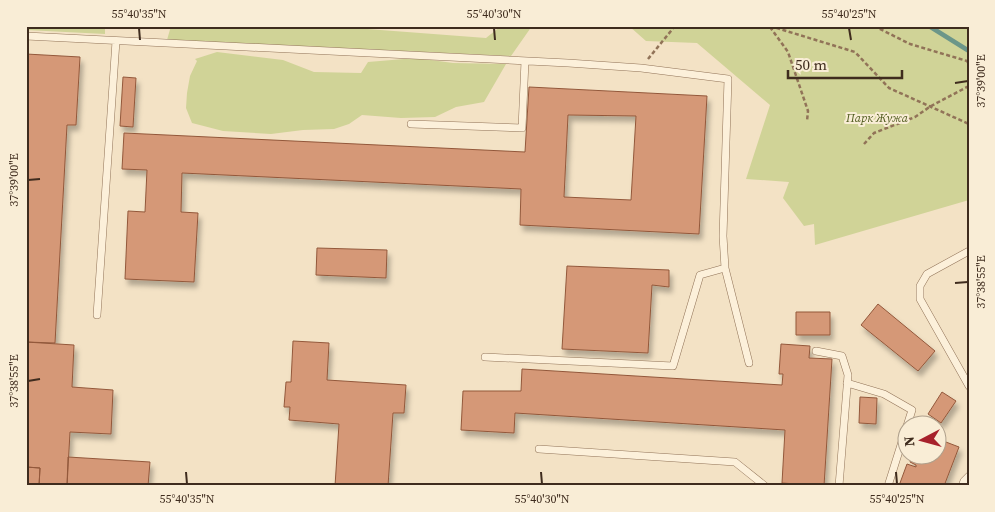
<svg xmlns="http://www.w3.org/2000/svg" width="995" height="512" font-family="'Source Serif 4',serif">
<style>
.green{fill:#d0d397}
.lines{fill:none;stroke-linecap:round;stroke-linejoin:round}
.stream{stroke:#6c9689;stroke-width:4.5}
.building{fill:#d59877;stroke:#93583b;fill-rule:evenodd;filter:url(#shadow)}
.service-casing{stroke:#917358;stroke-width:8}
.path{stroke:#917358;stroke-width:2.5;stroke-dasharray:4 2.5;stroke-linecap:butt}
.service{stroke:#fcf0da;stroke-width:7}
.ticks{fill:none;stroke:#3f2c1e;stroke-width:2}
.labels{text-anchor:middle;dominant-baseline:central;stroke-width:4;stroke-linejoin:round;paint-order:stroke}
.park-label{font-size:12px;font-style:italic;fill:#535e22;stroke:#f9edd6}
.neatline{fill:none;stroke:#3f2c1e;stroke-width:2}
.ticks-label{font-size:12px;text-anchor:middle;fill:#3f2c1e}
</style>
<defs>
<filter id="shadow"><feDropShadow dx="3" dy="5.5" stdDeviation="2.5" flood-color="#0004"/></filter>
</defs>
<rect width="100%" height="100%" fill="#f3e2c5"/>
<path class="green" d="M26,26H105V34L26,30Z
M171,26H328L486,38L501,26H532L511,56L167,40Z
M629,26H969V200L815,245L814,224L804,226L783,198L789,182L746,179L770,105L697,43L646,41Z
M217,52L283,60L314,72L361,73L368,62L416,58L453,63L506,64L484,102L456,107L435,117L401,118L362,115L349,124L334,129L303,130L271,134L223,131L192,123L186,108L187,93L190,76L197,61L195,59Z"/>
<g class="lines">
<path class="stream" d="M929,26L969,51"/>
</g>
<path class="building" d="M26,54L80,57L76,125H67L55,343L26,342Z
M123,77L136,78L133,127L120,126Z
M529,87L707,96L699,234L520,225L521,189L182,173L181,212L198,213L194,282L125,279L128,211L145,212L147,170L122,169L124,133L525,152ZM568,115L636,116L631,200L564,197Z
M317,248L387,250L386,278L316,275Z
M567,266L669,270V287L652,285L648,353L562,349Z
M878,304L935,351L918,371L861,325Z
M796,312H830V335H796Z
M293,341L329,343L327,380L406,385L404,413H393L388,486H335L339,424L289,420L290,407H284L286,382H291Z
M26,342L74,345L72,387L113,390L111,434L70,432L67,486H39L40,468L26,467Z
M781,344L810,346L809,358L832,359L824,486L782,483L785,430L515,413L514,433L461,430L463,391H521L522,369L782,385L783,374H779Z
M942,392L956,401L941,423L928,414Z
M860,397L877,398L876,424L859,423Z
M938,439L959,447L944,486H908L900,483L907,464L916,467V465L910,462L913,454H938Z
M68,457L150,462L148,486H67Z
M26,467L40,468L39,486H26Z
M784,484L806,485V486H784Z"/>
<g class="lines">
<defs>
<path id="service" d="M26,36L568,63L641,68L728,79L723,236L725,268L700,275L673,366L485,357
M411,124L522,128L525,61
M969,251L927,274L920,286V299L969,386
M725,268L749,363
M97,315L116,41
M816,351L842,356L848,375L839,486
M847,383L884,394L912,410L888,486
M539,449L735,462L765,486
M962,486L964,481L969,476"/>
</defs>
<use href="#service" class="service-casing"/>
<path class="path" d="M770,26L855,52L889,88L969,124
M874,26L910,44L967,61L969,64
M770,27L788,52L808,111L807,121
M648,59L675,26
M864,144L874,133L915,117L931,106L969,86"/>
<use href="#service" class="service"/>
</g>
<path class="ticks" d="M139,28L140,40M494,28L495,40M849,28L851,40M955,83L968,81M28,180L40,179M955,283L968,282M28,381L40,379M186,472L187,484M541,472L542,484M896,472L897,484"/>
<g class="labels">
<g class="park-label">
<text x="877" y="118">Парк Жужа</text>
</g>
</g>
<rect width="995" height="512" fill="none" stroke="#f9edd6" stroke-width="55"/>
<g transform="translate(922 440) rotate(264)"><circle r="24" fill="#f9edd6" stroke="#afa08c"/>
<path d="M0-4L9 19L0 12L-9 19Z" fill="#a7212b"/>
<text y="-8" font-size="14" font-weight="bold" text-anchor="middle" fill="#3f2c1e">N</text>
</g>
<path d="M788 70v8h114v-8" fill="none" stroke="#3f2c1e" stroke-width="2.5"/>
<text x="795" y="70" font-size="15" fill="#3f2c1e" stroke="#f9edd6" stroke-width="4" paint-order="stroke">50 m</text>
<rect x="28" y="28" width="940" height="456" class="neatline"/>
<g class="ticks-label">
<text x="139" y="18">55°40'35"N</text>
<text x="494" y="18">55°40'30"N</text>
<text x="849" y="18">55°40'25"N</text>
<text transform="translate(981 81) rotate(-90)" y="4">37°39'00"E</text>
<text transform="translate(14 180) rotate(-90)" y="4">37°39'00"E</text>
<text transform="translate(981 282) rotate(-90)" y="4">37°38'55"E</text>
<text transform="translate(14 381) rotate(-90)" y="4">37°38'55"E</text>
<text x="187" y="503">55°40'35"N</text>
<text x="542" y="503">55°40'30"N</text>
<text x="897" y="503">55°40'25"N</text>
</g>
</svg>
